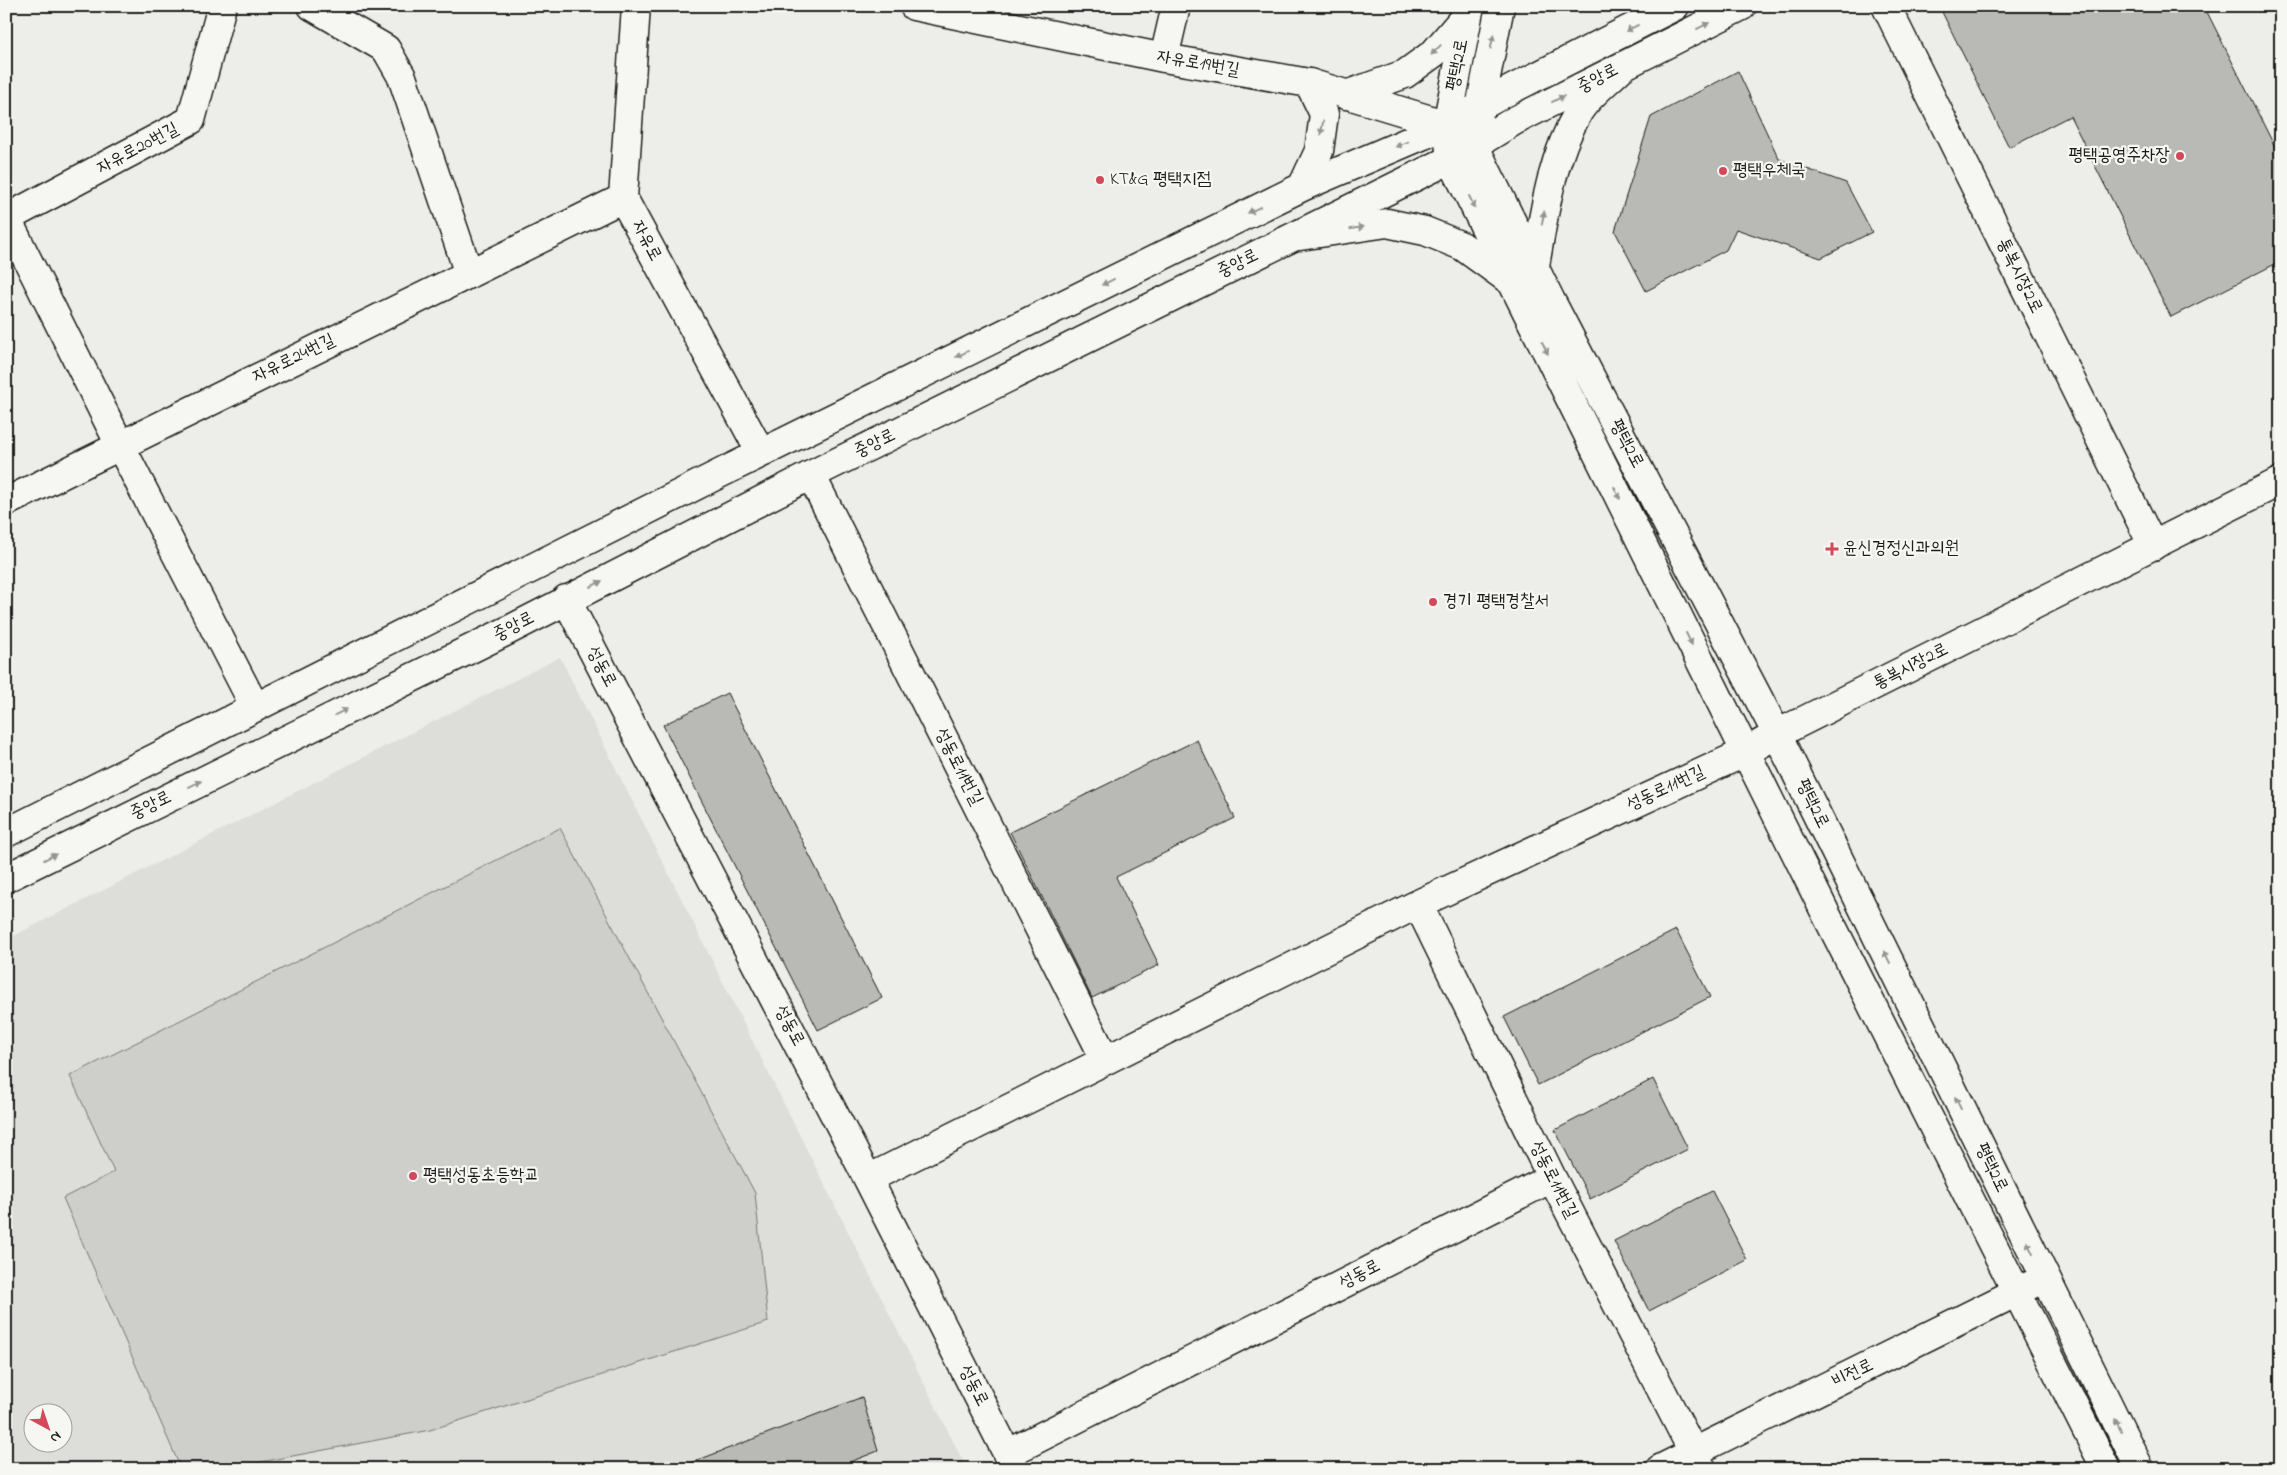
<svg xmlns="http://www.w3.org/2000/svg" width="2287" height="1475" font-family="'Indie Flower','Poor Story',sans-serif">
<style>
.built{fill:#ddddda;fill-rule:evenodd}
.pitch{fill:#cececb;stroke:#757574}
.building{fill:#b9b9b6;stroke:#1c1c1c}
.lines{fill:none;stroke-linecap:round;stroke-linejoin:round}
.minor-casing{stroke:#1c1c1c;stroke-width:31}
.major-casing{stroke:#1c1c1c;stroke-width:31}
.minor{stroke:#f6f6f2;stroke-width:28}
.major{stroke:#f6f6f2;stroke-width:28}
.oneway{fill:#949492}
.poi-dot{fill:#d1495b;stroke:#f6f6f2;stroke-width:2}
.labels{text-anchor:middle;dominant-baseline:central;stroke-width:4.5;stroke-linejoin:round;paint-order:stroke}
.street-label{font-size:18px;fill:#1c1c1c;stroke:#f6f6f2}
.poi-label{font-size:18px;fill:#1c1c1c;stroke:#f6f6f2;text-anchor:start}
</style>
<rect width="100%" height="100%" fill="#edede9"/>
<filter id="ink" filterUnits="userSpaceOnUse"><feTurbulence type="fractalNoise" baseFrequency=".02" numOctaves="2"/><feDisplacementMap in="SourceGraphic" scale="10" xChannelSelector="R" yChannelSelector="G"/><feConvolveMatrix kernelMatrix="1 2 1 2 8 2 1 2 1" color-interpolation-filters="sRGB"/></filter>
<g filter="url(#ink)">
<path class="built" d="M560,657L967,1469H6V940ZM32,1412H62V1442H32Z"/>
<path class="pitch" d="M560,828L755,1193L768,1322L430,1430L224,1469H181L63,1198L114,1172L70,1076Z"/>
<path class="building" d="M1939,6H2204L2281,159V261L2171,317L2070,116L2009,147Z
M1738,71L1779,159L1846,183L1872,232L1821,258L1736,229L1726,250L1646,291L1615,231L1651,117Z
M727,693L882,998L818,1030L663,725Z
M1197,740L1235,818L1116,877L1159,965L1092,998L1010,832Z
M1676,930L1710,997L1538,1085L1504,1017Z
M1653,1079L1688,1149L1590,1199L1555,1130Z
M1712,1191L1747,1260L1649,1311L1614,1241Z
M862,1397L878,1451L832,1469H675Z"/>
<g class="lines">
<defs>
<path id="minor" d="M312,6L386,49L402,77L469,274
M636,6L623,198L761,453
M914,6L1164,58L1309,83L1447,125L1474,145L1551,301L1777,734L2140,1469
M1470,6L1447,125L1451,159L1827,916L2106,1469
M1886,6L2153,546
M1164,58L1176,6
M1478,118L1500,6
M1447,125L1512,89L1675,6
M1460,154L1514,121L1742,6
M6,217L120,445L255,707
M7,218L191,120L222,6
M1300,236L1387,223L1425,231L1462,246L1509,280
M811,475L1105,1059
M6,502L623,198
M566,599L868,1179L1015,1469
M1418,904L1552,1178L1702,1469
M868,1179L1418,904L1746,752L1777,734L2281,481
M1007,1454L1552,1178
M1660,1469L2033,1284"/>
<path id="major" d="M1346,95L1405,74L1434,53L1468,13
M1302,187L1319,151L1324,114L1309,83
M1535,266C1544,213 1551,159 1579,111C1589,95 1608,81 1622,67
M6,833L721,473L1302,187L1447,125
M6,878L509,630L811,475L1451,159"/>
</defs>
<use href="#minor" class="minor-casing"/>
<use href="#major" class="major-casing"/>
<use href="#minor" class="minor"/>
<use href="#major" class="major"/>
</g>
<defs><path id="oneway-solid" d="M-6-.8H1V-3.2L6.5 0L1 3.2V.8H-6Z" transform="scale(1.25)"/></defs>
<g class="oneway">
<use href="#oneway-solid" transform="translate(1703 26) rotate(-27)"/>
<use href="#oneway-solid" transform="translate(1632 28) rotate(153)"/>
<use href="#oneway-solid" transform="translate(1492 42) rotate(-78)"/>
<use href="#oneway-solid" transform="translate(1436 50) rotate(134)"/>
<use href="#oneway-solid" transform="translate(1558 99) rotate(-27)"/>
<use href="#oneway-solid" transform="translate(1322 128) rotate(99)"/>
<use href="#oneway-solid" transform="translate(1402 144) rotate(157)"/>
<use href="#oneway-solid" transform="translate(1472 202) rotate(64)"/>
<use href="#oneway-solid" transform="translate(1254 210) rotate(154)"/>
<use href="#oneway-solid" transform="translate(1543 218) rotate(-80)"/>
<use href="#oneway-solid" transform="translate(1357 228) rotate(-9)"/>
<use href="#oneway-solid" transform="translate(1108 282) rotate(154)"/>
<use href="#oneway-solid" transform="translate(1545 348) rotate(64)"/>
<use href="#oneway-solid" transform="translate(962 354) rotate(154)"/>
<use href="#oneway-solid" transform="translate(1617 493) rotate(64)"/>
<use href="#oneway-solid" transform="translate(596 584) rotate(-27)"/>
<use href="#oneway-solid" transform="translate(1689 639) rotate(64)"/>
<use href="#oneway-solid" transform="translate(341 712) rotate(-26)"/>
<use href="#oneway-solid" transform="translate(195 784) rotate(-26)"/>
<use href="#oneway-solid" transform="translate(50 857) rotate(-26)"/>
<use href="#oneway-solid" transform="translate(1887 957) rotate(-116)"/>
<use href="#oneway-solid" transform="translate(1958 1103) rotate(-116)"/>
<use href="#oneway-solid" transform="translate(2030 1248) rotate(-116)"/>
<use href="#oneway-solid" transform="translate(2118 1425) rotate(-117)"/>
</g>
</g>
<g class="poi-dot">
<circle cx="2180" cy="156" r="5"/>
<circle cx="1723" cy="171" r="5"/>
<circle cx="1100" cy="180" r="5"/>
<path d="M1829.5 541.5h5v5h5v5h-5v5h-5v-5h-5v-5h5z"/>
<circle cx="1433" cy="602" r="5"/>
<circle cx="413" cy="1176" r="5"/>
</g>
<g class="labels">
<g class="street-label">
<text transform="translate(1198 64) rotate(10)">자유로19번길</text>
<text transform="translate(1458 65) rotate(-79)">평택2로</text>
<text transform="translate(1598 79) rotate(-27)">중앙로</text>
<text transform="translate(138 149) rotate(-28)">자유로20번길</text>
<text transform="translate(646 241) rotate(62)">자유로</text>
<text transform="translate(1238 264) rotate(-26)">중앙로</text>
<text transform="translate(2019 276) rotate(64)">통복시장2로</text>
<text transform="translate(294 359) rotate(-26)">자유로24번길</text>
<text transform="translate(875 444) rotate(-26)">중앙로</text>
<text transform="translate(1626 444) rotate(62)">평택2로</text>
<text transform="translate(514 627) rotate(-27)">중앙로</text>
<text transform="translate(601 667) rotate(62)">성동로</text>
<text transform="translate(1911 667) rotate(-27)">통복시장2로</text>
<text transform="translate(958 767) rotate(63)">성동로11번길</text>
<text transform="translate(1666 789) rotate(-25)">성동로11번길</text>
<text transform="translate(1812 804) rotate(64)">평택2로</text>
<text transform="translate(151 806) rotate(-26)">중앙로</text>
<text transform="translate(789 1026) rotate(62)">성동로</text>
<text transform="translate(1991 1168) rotate(64)">평택2로</text>
<text transform="translate(1553 1180) rotate(63)">성동로11번길</text>
<text transform="translate(1360 1275) rotate(-27)">성동로</text>
<text transform="translate(1853 1374) rotate(-26)">비전로</text>
<text transform="translate(973 1386) rotate(63)">성동로</text>
</g>
<g class="poi-label">
<text x="2170" y="156" text-anchor="end">평택공영주차장</text>
<text x="1733" y="171">평택우체국</text>
<text x="1110" y="180">KT&amp;G 평택지점</text>
<text x="1843" y="549">윤신경정신과의원</text>
<text x="1443" y="602">경기 평택경찰서</text>
<text x="423" y="1176">평택성동초등학교</text>
</g>
</g>
<rect width="2287" height="1475" fill="none" stroke="#f6f6f2" stroke-width="25"/>
<rect x="12" y="12" width="2262" height="1450" fill="none" stroke="#1c1c1c" stroke-width="2" filter="url(#ink)"/>
<g transform="translate(48 1428) rotate(140)"><circle r="24" fill="#f6f6f2" stroke="#9f9f9c"/>
<path d="M0-4L9 19L0 12L-9 19Z" fill="#d1495b"/>
<text y="-8" font-size="14" font-weight="bold" text-anchor="middle" fill="#1c1c1c">N</text>
</g>
</svg>
